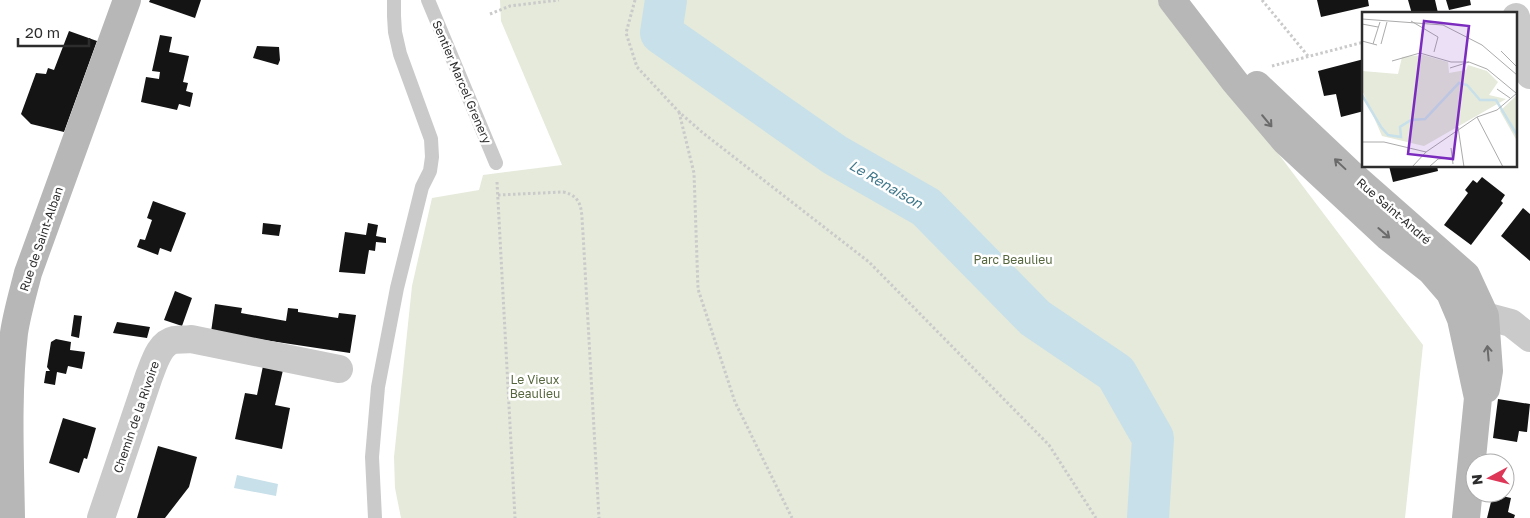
<svg xmlns="http://www.w3.org/2000/svg" width="1530" height="518" font-family="'Golos Text',sans-serif">
<style>
.green{fill:#e5eadb}
.water{fill:#c8e0e9}
.lines{fill:none;stroke-linecap:round;stroke-linejoin:round}
.river{stroke:#c8e0e9;stroke-width:42}
.building{fill:#141414}
.path{stroke:#cacaca;stroke-width:3;stroke-dasharray:2.5 2.5;stroke-linecap:butt}
.lane{stroke:#cacaca;stroke-width:14}
.street{stroke:#cacaca;stroke-width:28}
.secondary{stroke:#b7b7b7;stroke-width:28}
.oneway{stroke:#6b6b6b}
.labels{text-anchor:middle;dominant-baseline:central;stroke-width:5;stroke-linejoin:round;paint-order:stroke}
.street-label{font-size:12px;fill:#2d2d2d;stroke:#fff}
.park-label{font-size:12px;fill:#55663d;stroke:#fff}
.water-label{font-size:14px;font-style:italic;fill:#3f778b;stroke:#fff}
.inset-river{fill:none;stroke:#c8e0e9;stroke-width:2.5}
.inset-road{fill:none;stroke:#ababab;stroke-width:1}
.view{fill:#7b2cbf;fill-opacity:0.15;stroke:#7b2cbf;stroke-width:2.5}
.inset-edge{fill:none;stroke:#2d2d2d;stroke-width:2.5}
</style>
<rect width="100%" height="100%" fill="#fff"/>
<path class="green" d="M500,0H1162L1423,345L1405,518H401L395,488L394,457L412,286L432,198L479,190L483,175L562,165L501,21Z"/>
<path class="water" d="M237,475L278,484L276,496L234,488Z"/>
<g class="lines">
<path class="river" d="M666,0L661,33L835,155L926,207L1035,318L1116,373L1153,438L1148,518"/>
</g>
<path class="building" d="M150,0H201L195,18L149,2Z
M1317,0H1368L1369,6L1321,17Z
M1408,0H1435L1438,13L1412,14Z
M1446,0H1470L1471,5L1449,10Z
M69,31L97,41L64,132L31,124L21,114L36,73L46,74L48,68L54,70Z
M160,35L172,37L169,52L189,56L183,82L188,83L186,91L193,93L190,107L179,104L177,110L141,102L146,77L159,79L160,72L152,71Z
M257,46L279,47L280,60L278,65L253,58Z
M1364,59V111L1341,117L1336,94L1324,96L1318,71Z
M1389,166H1437L1438,171L1393,182Z
M1482,177L1505,195L1501,201L1503,203L1471,245L1444,225L1468,193L1465,190L1473,180L1477,183Z
M153,201L186,213L171,252L160,248L158,255L137,247L140,239L145,240L152,220L147,218Z
M1523,208L1530,214V261L1501,236Z
M263,223L281,225L279,236L262,234Z
M368,223L378,225L376,236L386,238V243L376,242L375,251L369,250L365,274L339,272L345,232L366,235Z
M175,291L192,298L182,326L164,320Z
M215,304L242,308L241,313L286,321L288,308L298,309V312L338,318L339,313L356,315L350,353L211,332Z
M74,315L82,316L79,338L71,336Z
M117,322L150,327L147,338L113,333Z
M56,339L71,342L70,350L85,352L82,369L68,366L66,374L57,372L55,385L44,383L46,371H50L47,367L51,342Z
M263,366L283,370L275,405L290,408L282,449L235,439L245,393L257,395Z
M1498,399L1530,404L1527,432L1519,431L1517,442L1493,438Z
M63,418L96,428L87,459L84,458L79,473L49,463Z
M158,446L197,457L189,487L165,518H137Z
M1493,494L1511,498L1508,512L1515,515L1514,518H1487Z"/>
<g class="lines">
<path class="path" d="M635,0L626,33L637,67L679,112L703,133L869,262L1049,445L1096,518
M1262,0L1308,56
M490,14L510,6L559,0
M1272,66L1364,42
M679,112L694,173L698,289L735,402L792,518
M497,182L515,518
M498,195L563,192C585,196 581,215 583,233L599,518"/>
<path class="lane" d="M428,0L496,163
M375,518L372,457L378,387L397,288L422,187L430,171L432,157L431,139L400,54L395,32L394,16V0"/>
<path class="street" d="M1516,17L1530,75
M1462,319L1485,316L1511,323L1530,338
M101,518L149,376C154,364 159,343 174,340C180,339 186,340 191,339L339,369"/>
<path class="secondary" d="M1172,0L1235,82L1285,141L1388,237L1431,271L1450,293L1461,319L1478,398L1466,518
M1257,85L1349,172L1466,275L1485,316L1489,371L1486,389
M11,518C10,457 7,394 14,333C17,313 23,293 28,273L127,0"/>
</g>
<defs><path id="oneway-shaft" d="M-6 0H5M1.5-3L5.5 0L1.5 3" fill="none" stroke-width="1.6" stroke-linecap="round" stroke-linejoin="round" transform="scale(1.25)"/></defs>
<g class="oneway">
<use href="#oneway-shaft" transform="translate(1267 121) rotate(50)"/>
<use href="#oneway-shaft" transform="translate(1340 164) rotate(-137)"/>
<use href="#oneway-shaft" transform="translate(1384 233) rotate(41)"/>
<use href="#oneway-shaft" transform="translate(1488 353) rotate(-95)"/>
</g>
<g class="labels">
<g class="street-label">
<text transform="translate(462 82) rotate(67)">Sentier Marcel Grenery</text>
<text transform="translate(1394 211) rotate(41)">Rue Saint-André</text>
<text transform="translate(41 239) rotate(-71)">Rue de Saint-Alban</text>
<text transform="translate(136 417) rotate(-71)">Chemin de la Rivoire</text>
</g>
<g class="park-label">
<text x="1013" y="259">Parc Beaulieu</text>
<text x="535" y="379">Le Vieux<tspan x="535" dy="14">Beaulieu</tspan></text>
</g>
<g class="water-label">
<text transform="translate(886 184) rotate(30)">Le Renaison</text>
</g>
</g>
<g transform="translate(1362 12)">
<rect width="155" height="155" fill="#fff"/>
<path d="M61,43L86,50L87,61L104,58L106,53L125,59L136,70L127,83L144,87L62,134L20,124L0,78V59L36,62L40,45ZM155,83V129L138,99Z" fill="#e5eadb"/>
<path class="inset-river" d="M0,83L19,115L26,123L39,125L38,115L49,108L63,107L97,71L105,73L118,88H134L155,123"/>
<path class="inset-road" d="M0,7L81,13L120,33L155,63M49,9L76,25L72,40M0,12L16,15M0,29L15,33M11,32L18,10M19,32L25,10M139,39L155,55M30,49L58,41L89,50H107M88,56L107,50L125,57L154,81M135,77L148,86M115,105L135,98L155,81M115,105L141,155M96,115L102,155M0,130H22L64,140L115,105M89,136L91,152M50,155L64,140M67,155L76,147L90,146"/>
<path class="view" d="M62,9L107,14L91,147L46,142Z"/>
<rect width="155" height="155" class="inset-edge"/>
</g>
<g transform="translate(1490 478) rotate(263)"><circle r="24" fill="#ffffff" stroke="#ababab"/>
<path d="M0-4L9 19L0 12L-9 19Z" fill="#dd3657"/>
<text y="-8" font-size="14" font-weight="bold" text-anchor="middle" fill="#2d2d2d">N</text>
</g>
<path d="M18 38v8h71v-8" fill="none" stroke="#2d2d2d" stroke-width="2.5"/>
<text x="25" y="38" font-size="15" fill="#2d2d2d" stroke="#ffffff" stroke-width="4" paint-order="stroke">20 m</text>
</svg>
